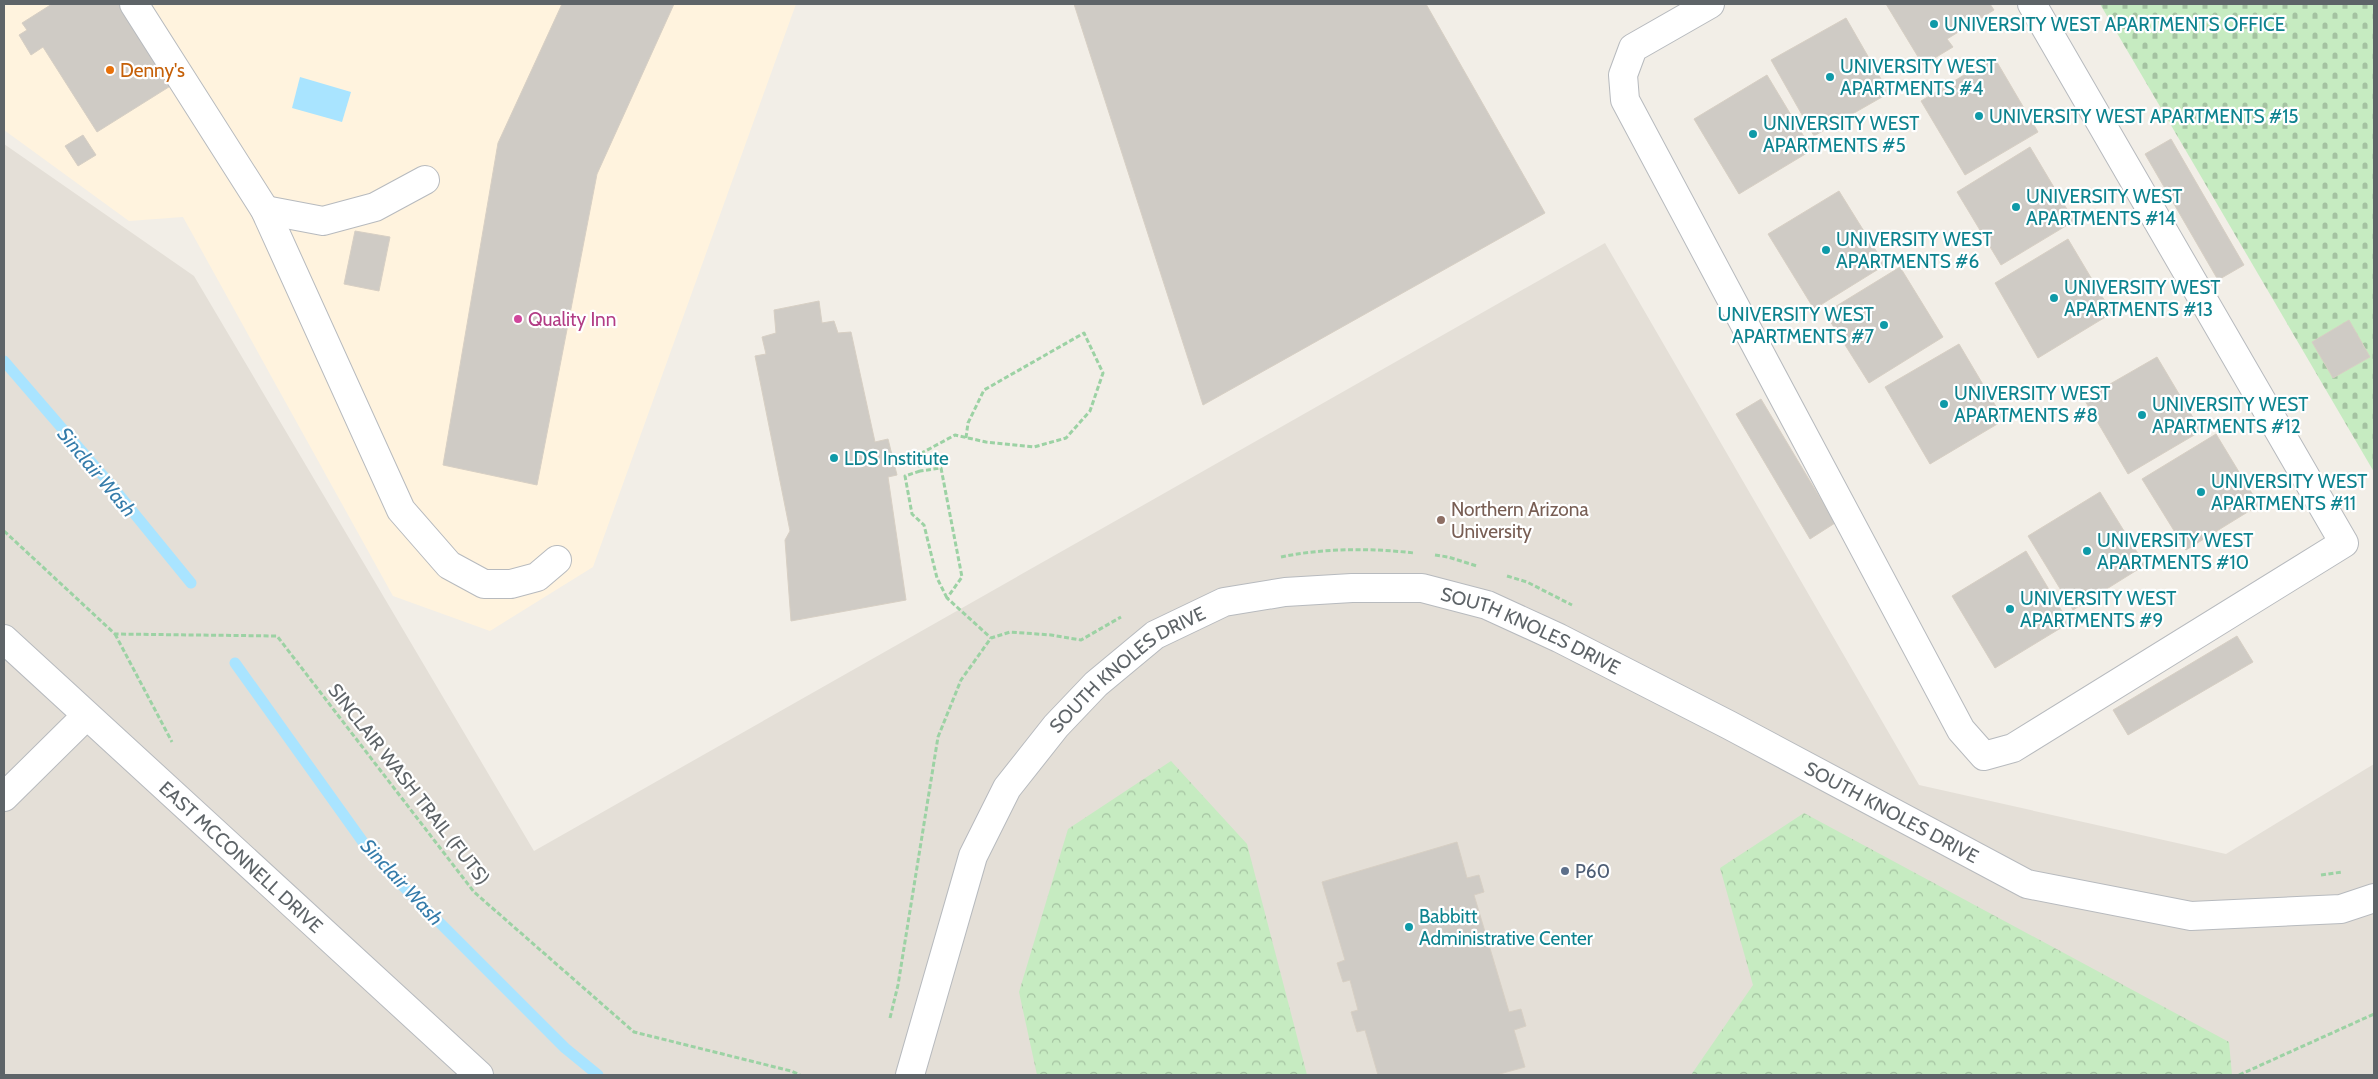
<svg xmlns="http://www.w3.org/2000/svg" width="2378" height="1079" font-family="Cabin,sans-serif">
<style>
.commercial{fill:#fff3de}
.education{fill:#e4dfd7}
.forest{fill:url(#forest-crowns)}
.cemetery{fill:url(#cemetery-stones)}
.water{fill:#a9e4ff}
.lines{fill:none;stroke-linecap:round;stroke-linejoin:round}
.stream{stroke:#a9e4ff;stroke-width:11}
.building{fill:#cfcbc5;stroke:#d7cfc4}
.minor-casing{stroke:#b7babe;stroke-width:30}
.path{stroke:#9cd2a4;stroke-width:3;stroke-dasharray:5 2.5;stroke-linecap:butt}
.minor{stroke:#fff;stroke-width:28}
.culture-dot{fill:#0f9aa8;stroke:#fff;stroke-width:2}
.food-dot{fill:#e8710a;stroke:#fff;stroke-width:2}
.hotel-dot{fill:#d1479c;stroke:#fff;stroke-width:2}
.education-dot{fill:#8d6e63;stroke:#fff;stroke-width:2}
.service-dot{fill:#5c6f8a;stroke:#fff;stroke-width:2}
.labels{text-anchor:middle;dominant-baseline:central;stroke-width:4.5;stroke-linejoin:round;paint-order:stroke}
.culture-label{font-size:19px;fill:#0d838f;stroke:#fff;text-anchor:start}
.food-label{font-size:19px;fill:#c56008;stroke:#fff;text-anchor:start}
.hotel-label{font-size:19px;fill:#b23c85;stroke:#fff;text-anchor:start}
.education-label{font-size:19px;fill:#785e54;stroke:#fff;text-anchor:start}
.street-label{font-size:19px;fill:#5e6468;stroke:#fff}
.service-label{font-size:19px;fill:#4e5e75;stroke:#fff;text-anchor:start}
.water-label{font-size:20px;font-style:italic;fill:#357caa;stroke:#fff}
</style>
<defs>
<pattern id="forest-crowns" width="20" height="18" patternUnits="userSpaceOnUse" patternTransform="scale(1.25)"><rect width="20" height="18" fill="#c6ebc1"/><path d="M2 6a3 3 0 1 1 6 0M12 15a3 3 0 1 1 6 0" fill="none" stroke="#a4c2a1"/></pattern>
<pattern id="cemetery-stones" width="16" height="16" patternUnits="userSpaceOnUse" patternTransform="scale(1.25)"><rect width="16" height="16" fill="#c6ebc1"/><path d="M2 7V4a2 2 0 0 1 4 0v3zM10 15v-3a2 2 0 0 1 4 0v3z" fill="#a4c2a1"/></pattern>
</defs>
<rect width="100%" height="100%" fill="#f2eee7"/>
<path class="commercial" d="M4,4H796L593,567L490,631L393,596L183,217L129,221L4,130Z"/>
<path class="education" d="M4,144L194,276L534,851L1605,243L1919,785L2226,854L2374,764V1075H4Z"/>
<path class="forest" d="M1171,761L1247,844L1307,1075H1037L1019,992L1068,829Z
M1804,813L2229,1042L2232,1075H1691L1753,985L1720,868Z"/>
<path class="cemetery" d="M2100,4H2374V472Z"/>
<path class="water" d="M300,77L351,92L342,122L292,108Z"/>
<g class="lines">
<path class="stream" d="M4,361L111,485L191,583
M235,663L373,856L565,1048L598,1075"/>
</g>
<path class="building" d="M52,4H121L172,85L97,132L43,47L31,55L19,35L27,30L22,23Z
M562,4H674L597,174L537,485L443,465L498,143Z
M1074,4H1426L1545,213L1203,405Z
M1886,4H1990L1994,10L1947,39L1953,47L1923,65Z
M1846,18L1889,93L1814,136L1771,60Z
M1994,57L2038,132L1965,175L1921,101Z
M1767,75L1812,150L1739,194L1694,119Z
M83,135L96,155L78,166L65,146Z
M2171,139L2244,265L2218,280L2145,154Z
M2030,147L2074,221L2001,265L1957,192Z
M1839,191L1885,265L1814,309L1768,234Z
M355,231L390,237L379,291L344,284Z
M2068,239L2112,313L2038,358L1995,283Z
M1900,267L1943,337L1869,383L1825,313Z
M819,301L822,323L834,321L838,333L851,332L875,442L888,439L897,475L888,477L906,600L791,621L785,540L790,531L755,356L766,354L762,337L776,333L774,310Z
M2349,320L2370,357L2333,378L2312,342Z
M1959,344L2004,420L1930,464L1885,387Z
M2157,357L2201,431L2128,474L2084,399Z
M1761,399L1835,523L1810,539L1736,414Z
M2216,434L2259,505L2186,550L2142,479Z
M2100,492L2145,565L2073,610L2028,536Z
M2026,551L2069,623L1995,668L1952,596Z
M2237,636L2253,662L2128,735L2113,710Z
M1457,842L1467,878L1479,875L1484,892L1474,895L1509,1012L1521,1009L1526,1026L1514,1030L1525,1067L1496,1075H1378L1365,1030L1357,1032L1351,1012L1358,1010L1350,980L1343,982L1337,963L1345,960L1322,882Z"/>
<g class="lines">
<defs>
<g id="minor">
<path d="M134,4L265,210L401,510L449,565L484,584H511L537,577L557,560"/>
<path d="M1710,4L1633,48L1623,75L1625,100L1961,730L1984,756L2013,748L2344,543L2032,4"/>
<path d="M265,210L323,221L375,207L425,180"/>
<path id="s1" d="M4,639L479,1075"/>
<path d="M4,797L86,716"/>
<path id="s2" d="M910,1075L973,856L1007,788L1056,726L1096,684L1155,635L1224,602L1285,592L1352,588H1422L1487,605L1559,638L1729,725L2027,884L2191,916L2341,909L2374,898"/>
</g>
</defs>
<use href="#minor" class="minor-casing"/>
<path class="path" d="M966,438L968,423L984,390L1084,333L1103,373L1090,411L1066,438L1034,447L986,442L955,435L918,455L920,471L941,468L962,577L947,598L991,638
M920,471L905,476L912,514L924,525L937,578L947,598
M4,531L115,634L277,636L474,892L634,1032L791,1071L800,1075
M1435,555L1448,557L1477,566
M1281,557C1323,548 1371,548 1414,553
M1507,576L1527,582L1572,605
M115,634L172,742
M2321,875L2342,872
M890,1018L898,985L938,737L961,680L991,638L1010,632L1051,635L1081,640L1121,617
M2239,1075L2374,1014"/>
<use href="#minor" class="minor"/>
</g>
<g class="culture-dot">
<circle cx="1934" cy="24" r="5"/>
<circle cx="1830" cy="77" r="5"/>
<circle cx="1979" cy="116" r="5"/>
<circle cx="1753" cy="134" r="5"/>
<circle cx="2016" cy="207" r="5"/>
<circle cx="1826" cy="250" r="5"/>
<circle cx="2054" cy="298" r="5"/>
<circle cx="1884" cy="325" r="5"/>
<circle cx="1944" cy="404" r="5"/>
<circle cx="2142" cy="415" r="5"/>
<circle cx="834" cy="458" r="5"/>
<circle cx="2201" cy="492" r="5"/>
<circle cx="2087" cy="551" r="5"/>
<circle cx="2010" cy="609" r="5"/>
<circle cx="1409" cy="927" r="5"/>
</g>
<circle class="food-dot" cx="110" cy="70" r="5"/>
<circle class="hotel-dot" cx="518" cy="319" r="5"/>
<circle class="education-dot" cx="1441" cy="520" r="5"/>
<circle class="service-dot" cx="1565" cy="871" r="5"/>
<g class="labels">
<g class="culture-label">
<text x="1944" y="24">UNIVERSITY WEST APARTMENTS OFFICE</text>
<text x="1840" y="66">UNIVERSITY WEST<tspan x="1840" dy="22">APARTMENTS #4</tspan></text>
<text x="1989" y="116">UNIVERSITY WEST APARTMENTS #15</text>
<text x="1763" y="123">UNIVERSITY WEST<tspan x="1763" dy="22">APARTMENTS #5</tspan></text>
<text x="2026" y="196">UNIVERSITY WEST<tspan x="2026" dy="22">APARTMENTS #14</tspan></text>
<text x="1836" y="239">UNIVERSITY WEST<tspan x="1836" dy="22">APARTMENTS #6</tspan></text>
<text x="2064" y="287">UNIVERSITY WEST<tspan x="2064" dy="22">APARTMENTS #13</tspan></text>
<text x="1874" y="314" text-anchor="end">UNIVERSITY WEST<tspan x="1874" dy="22">APARTMENTS #7</tspan></text>
<text x="1954" y="393">UNIVERSITY WEST<tspan x="1954" dy="22">APARTMENTS #8</tspan></text>
<text x="2152" y="404">UNIVERSITY WEST<tspan x="2152" dy="22">APARTMENTS #12</tspan></text>
<text x="844" y="458">LDS Institute</text>
<text x="2211" y="481">UNIVERSITY WEST<tspan x="2211" dy="22">APARTMENTS #11</tspan></text>
<text x="2097" y="540">UNIVERSITY WEST<tspan x="2097" dy="22">APARTMENTS #10</tspan></text>
<text x="2020" y="598">UNIVERSITY WEST<tspan x="2020" dy="22">APARTMENTS #9</tspan></text>
<text x="1419" y="916">Babbitt<tspan x="1419" dy="22">Administrative Center</tspan></text>
</g>
<g class="food-label">
<text x="120" y="70">Denny's</text>
</g>
<g class="hotel-label">
<text x="528" y="319">Quality Inn</text>
</g>
<g class="education-label">
<text x="1451" y="509">Northern Arizona<tspan x="1451" dy="22">University</tspan></text>
</g>
<g class="street-label">
<text stroke="none"><textPath href="#s2" startOffset="910">SOUTH KNOLES DRIVE</textPath></text>
<text stroke="none"><textPath href="#s2" startOffset="475">SOUTH KNOLES DRIVE</textPath></text>
<text transform="translate(409 784) rotate(52)">SINCLAIR WASH TRAIL (FUTS)</text>
<text stroke="none"><textPath href="#s2" startOffset="1315">SOUTH KNOLES DRIVE</textPath></text>
<text stroke="none"><textPath href="#s1" startOffset="322">EAST MCCONNELL DRIVE</textPath></text>
</g>
<g class="service-label">
<text x="1575" y="871">P60</text>
</g>
<g class="water-label">
<text transform="translate(97 472) rotate(50)">Sinclair Wash</text>
<text transform="translate(402 882) rotate(47)">Sinclair Wash</text>
</g>
</g>
<rect width="2378" height="1079" fill="none" stroke="#5e6468" stroke-width="10"/>
</svg>
